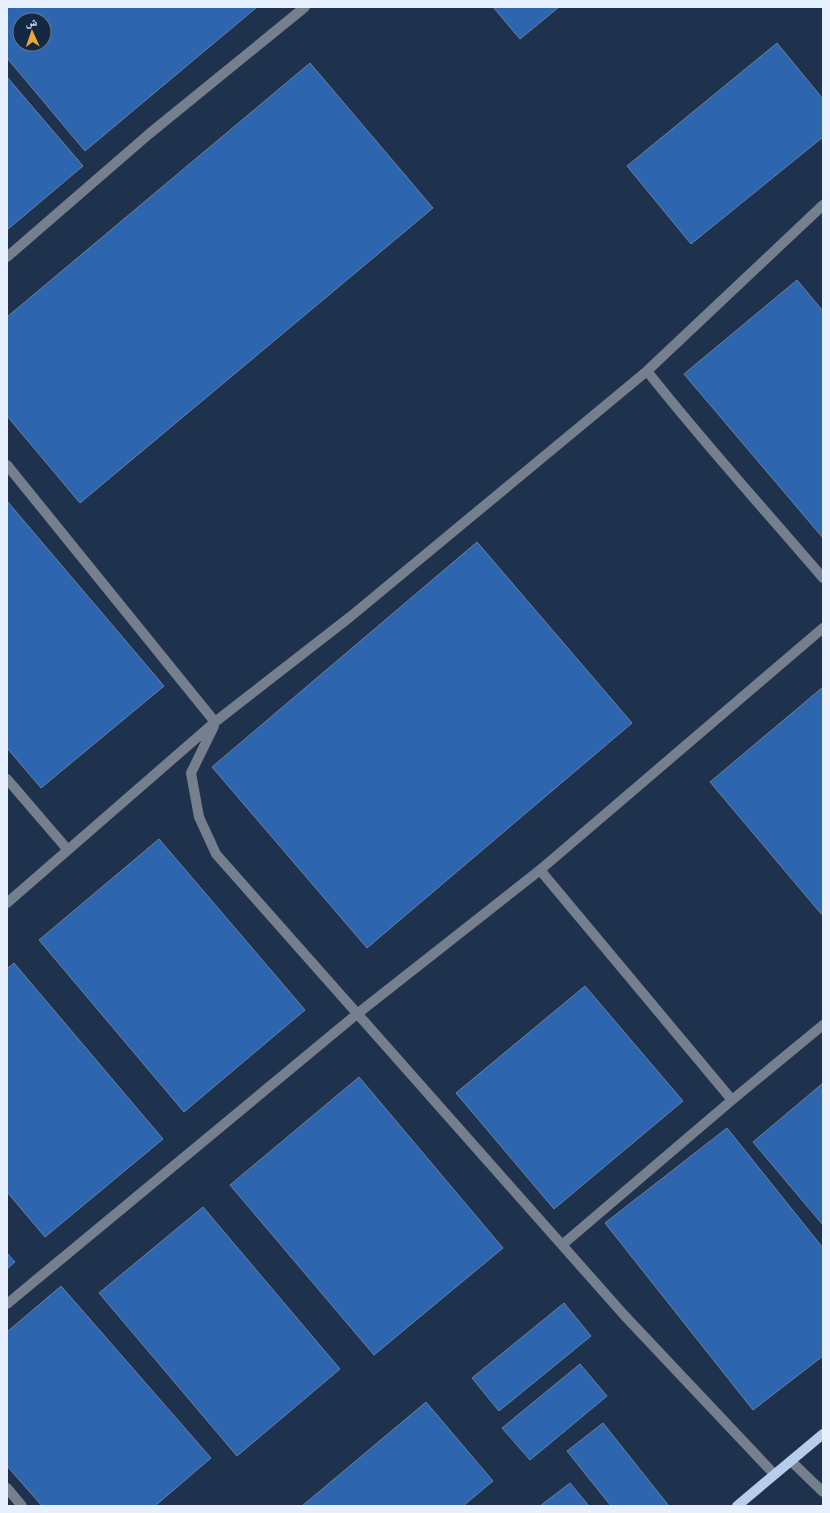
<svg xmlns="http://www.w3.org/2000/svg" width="830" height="1513" font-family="'Golos Text','Noto Naskh Arabic',sans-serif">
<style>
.building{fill:#2d65ae;stroke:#6a81a0;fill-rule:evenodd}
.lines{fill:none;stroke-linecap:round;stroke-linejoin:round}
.minor{stroke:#757f8d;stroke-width:10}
.major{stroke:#b8cdea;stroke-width:10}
</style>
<rect width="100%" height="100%" fill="#1e324d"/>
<path class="building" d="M7,7H257L85,151L7,58ZM20,20H44V44H20Z
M493,7H559L520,39Z
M777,43L823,99V137L691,244L627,166Z
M310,63L433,208L80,503L7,416V317Z
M7,77L83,166L7,230Z
M797,280L823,311V538L684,374Z
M7,501L164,686L41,788L7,748Z
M477,542L632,723L367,948L212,767Z
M823,687V916L710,782Z
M159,839L305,1010L184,1112L39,940Z
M14,963L163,1139L45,1237L7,1192V969Z
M585,986L683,1101L554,1209L456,1093Z
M359,1077L503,1248L374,1355L230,1185Z
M823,1083V1225L753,1142Z
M727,1128L823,1248V1356L753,1410L605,1223Z
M203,1207L340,1369L237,1456L99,1293Z
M7,1253L15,1262L7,1269Z
M61,1286L211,1458L155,1506H42L7,1466V1332Z
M564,1303L591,1336L499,1411L472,1378Z
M580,1364L607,1396L530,1460L502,1428Z
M426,1402L493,1481L463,1506H302Z
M603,1423L669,1506H611L567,1451Z
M570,1483L589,1506H540Z"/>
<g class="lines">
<path class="minor" d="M7,257L149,134L305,7
M647,371C703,442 764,509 823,578
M7,465L215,722
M214,726L191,773L199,817L216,854L624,1315L774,1474
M7,779L68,850
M540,870L732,1100
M7,903L215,722L350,617L647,371L823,205
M562,1245L732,1100L823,1025
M7,1304L357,1014L540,870L823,628
M791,1461L823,1492
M7,1488L22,1506"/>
<path class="major" d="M737,1506L823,1434"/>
</g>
<rect width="830" height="1513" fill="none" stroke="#e6f0fe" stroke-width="16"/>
<g transform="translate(32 32) rotate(357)"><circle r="19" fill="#142842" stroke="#68788d"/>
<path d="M0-3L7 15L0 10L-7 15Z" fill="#eba939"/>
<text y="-6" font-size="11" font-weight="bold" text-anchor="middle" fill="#e6f0fe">ش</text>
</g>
</svg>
